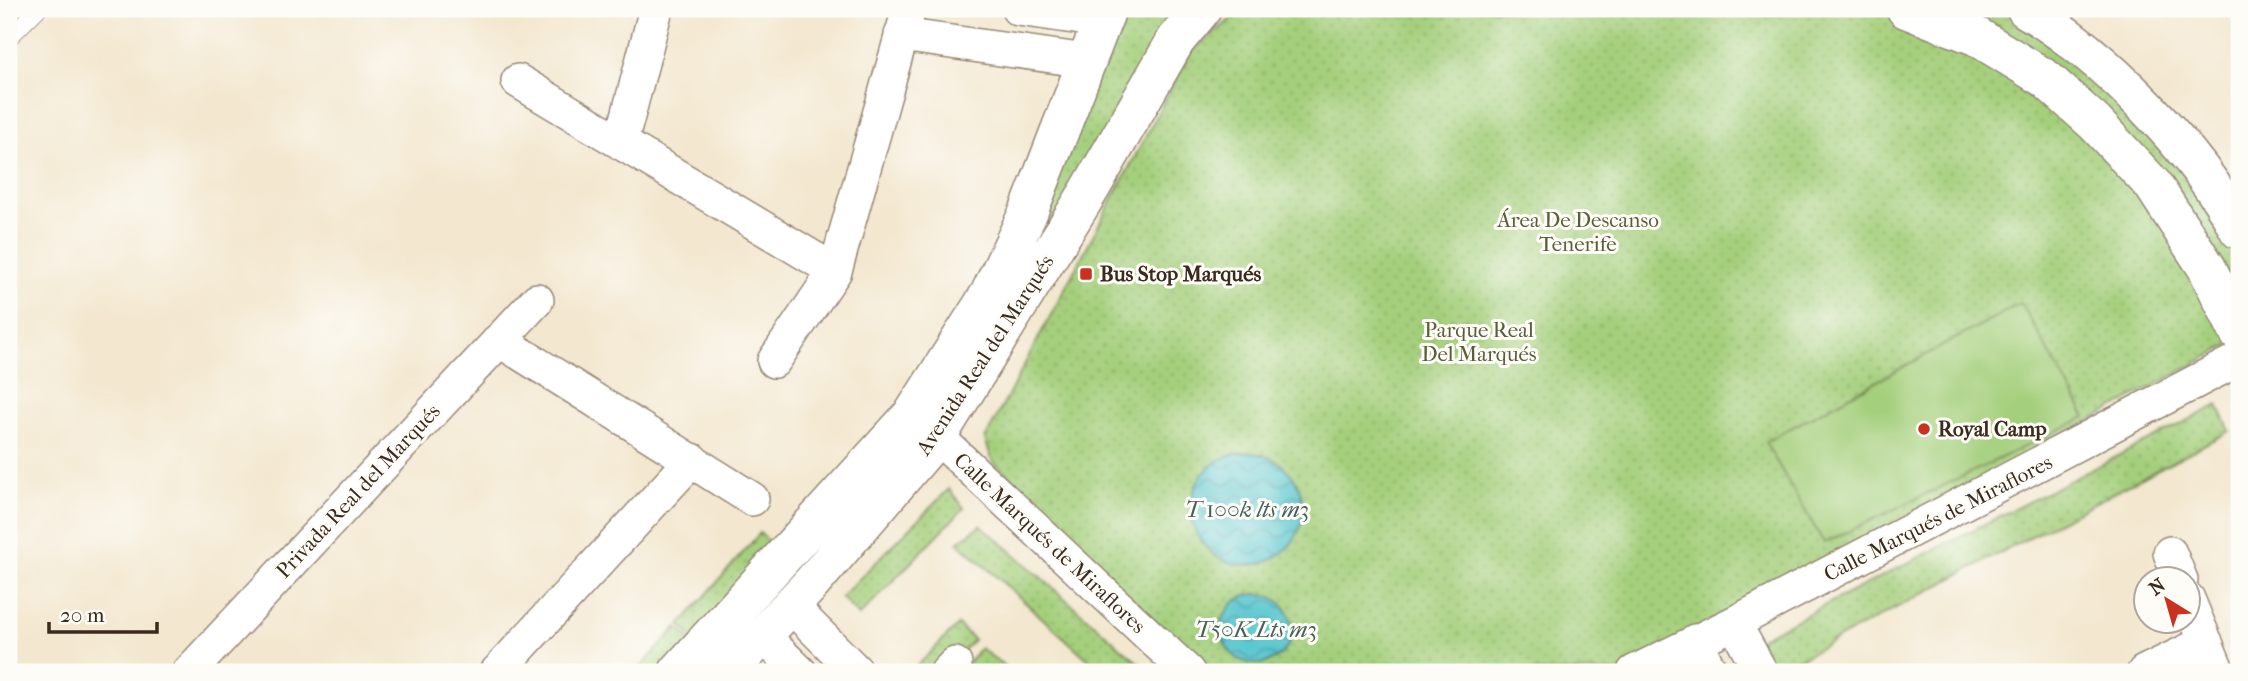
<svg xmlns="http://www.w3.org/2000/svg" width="2248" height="681" font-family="'IM FELL French Canon',serif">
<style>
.park{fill:url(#park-dots);stroke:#707c4c;stroke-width:2}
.garden{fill:#a4cf7b;stroke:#707c4c;stroke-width:2}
.water{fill:url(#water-waves);stroke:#4a7876;stroke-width:2}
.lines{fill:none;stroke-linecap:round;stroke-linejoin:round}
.lane-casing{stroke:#978876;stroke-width:18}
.street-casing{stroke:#978876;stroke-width:36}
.secondary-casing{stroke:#978876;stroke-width:41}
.lane{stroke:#fff;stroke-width:16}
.street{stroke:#fff;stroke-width:33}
.secondary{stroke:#fff;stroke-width:38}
.poi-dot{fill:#c8321e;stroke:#fdfcf7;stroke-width:2.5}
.labels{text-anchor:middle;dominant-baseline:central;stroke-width:6;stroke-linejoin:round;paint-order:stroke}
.park-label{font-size:21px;fill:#5a5c3a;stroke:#fdfcf7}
.poi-label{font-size:21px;font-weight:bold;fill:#3b2a1e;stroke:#fdfcf7;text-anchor:start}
.street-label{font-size:21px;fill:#3b2a1e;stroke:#fdfcf7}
.water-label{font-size:23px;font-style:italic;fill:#46615c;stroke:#fdfcf7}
</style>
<defs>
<pattern id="park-dots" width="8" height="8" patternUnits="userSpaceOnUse" patternTransform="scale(1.75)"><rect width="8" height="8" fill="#a4cf7b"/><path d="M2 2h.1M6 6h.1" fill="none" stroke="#8eb26a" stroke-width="1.8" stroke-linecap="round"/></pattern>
<pattern id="water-waves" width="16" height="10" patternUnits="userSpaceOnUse" patternTransform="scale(1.75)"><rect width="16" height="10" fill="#59c6cf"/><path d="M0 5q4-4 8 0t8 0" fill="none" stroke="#4ba1a7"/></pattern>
</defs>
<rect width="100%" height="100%" fill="#fdfcf7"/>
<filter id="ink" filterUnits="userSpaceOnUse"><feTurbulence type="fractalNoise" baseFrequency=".0143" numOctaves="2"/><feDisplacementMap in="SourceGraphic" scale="14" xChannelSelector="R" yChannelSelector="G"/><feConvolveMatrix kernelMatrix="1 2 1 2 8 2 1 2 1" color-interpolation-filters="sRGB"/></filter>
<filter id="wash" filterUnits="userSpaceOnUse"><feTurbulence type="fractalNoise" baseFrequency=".00686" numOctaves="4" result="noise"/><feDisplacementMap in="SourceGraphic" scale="28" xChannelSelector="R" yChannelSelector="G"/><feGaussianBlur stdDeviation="1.57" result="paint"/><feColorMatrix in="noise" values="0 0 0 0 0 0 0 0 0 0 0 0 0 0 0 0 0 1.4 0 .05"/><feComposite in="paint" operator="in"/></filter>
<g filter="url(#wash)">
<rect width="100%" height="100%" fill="#f3e7cf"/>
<path class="park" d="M1120,9H1186L940,422Z
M1243,9H1887L1975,39L2153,188L2239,340L1626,672H1205L992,460L985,439L1190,53Z
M1920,9H2013L2120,88L2239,240V322L2158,181Z
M2218,405L2230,431L1775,672L1757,640Z
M949,489L964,508L859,616L841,597Z
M981,525L1149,672H1102L958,542Z
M760,533L779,551L695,639L680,625Z
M958,625L974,640L939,672H911Z
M677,627L694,643L668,672H637Z
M980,648L1006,667L1000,672H960Z"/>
<path class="garden" d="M2021,303L2086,417L1824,543L1765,442Z"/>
<path class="water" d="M1191 509a56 56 0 1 1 112 0a56 56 0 1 1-112 0Z
M1222 629a35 35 0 1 1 70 0a35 35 0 1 1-70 0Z"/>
</g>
<g filter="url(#ink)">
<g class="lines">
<defs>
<path id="lane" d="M9,38L38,9"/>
<path id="street" d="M1018,9L1102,21
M901,35L1087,61
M518,81L835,271
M621,143L656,9
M499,340L752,499
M774,361L835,271L909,9
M919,420L1188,672
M2170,553L2181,580
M2188,599L2218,672
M790,605L857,672
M1734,623L1761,672
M762,635L800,672
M1695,641L1711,672
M189,672L537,300
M497,672L692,460
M947,672L955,664
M1634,672L1734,623L2239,359
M2144,672L2206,642"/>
<path id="secondary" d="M1906,9L1976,36L2046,79L2095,123L2153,185L2207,268L2239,333
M2026,9C2104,55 2196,149 2239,230
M678,672L913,414L989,295L1028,213L1107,9
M728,672L811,584L937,437L1089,191L1176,40L1202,9"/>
</defs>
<use href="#lane" class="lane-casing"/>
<use href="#street" class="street-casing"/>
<use href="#secondary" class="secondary-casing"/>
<use href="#lane" class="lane"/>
<use href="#street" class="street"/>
<use href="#secondary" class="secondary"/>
</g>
</g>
<g class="poi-dot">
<rect x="1079" y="267" width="14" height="14" rx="3.5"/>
<circle cx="1924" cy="429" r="7"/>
</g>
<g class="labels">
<g class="park-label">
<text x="1578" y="220">Área De Descanso<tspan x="1578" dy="24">Tenerife</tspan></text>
<text x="1479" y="330">Parque Real<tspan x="1479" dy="24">Del Marqués</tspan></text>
</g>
<g class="poi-label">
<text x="1100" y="274">Bus Stop Marqués</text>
<text x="1938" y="429">Royal Camp</text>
</g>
<g class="street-label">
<text transform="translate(985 355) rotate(-57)">Avenida Real del Marqués</text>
<text transform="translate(358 491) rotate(-47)">Privada Real del Marqués</text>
<text transform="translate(1938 518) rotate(-27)">Calle Marqués de Miraflores</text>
<text transform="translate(1050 543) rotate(43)">Calle Marqués de Miraflores</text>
</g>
<g class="water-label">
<text x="1247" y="509">T 100k lts m3</text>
<text x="1256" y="629">T50K Lts m3</text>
</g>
</g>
<rect width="2248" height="681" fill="none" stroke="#fdfcf7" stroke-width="35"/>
<g transform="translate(2167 600) rotate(323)"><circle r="33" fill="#fdfcf7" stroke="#afa8a0" stroke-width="2"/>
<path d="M0-5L12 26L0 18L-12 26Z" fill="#c8321e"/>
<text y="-10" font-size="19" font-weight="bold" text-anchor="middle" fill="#3b2a1e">N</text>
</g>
<path d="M49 622v10h108v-10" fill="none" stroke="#3b2a1e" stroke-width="3.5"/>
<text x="60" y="622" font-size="21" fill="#3b2a1e" stroke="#fdfcf7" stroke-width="5" paint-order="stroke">20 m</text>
</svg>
